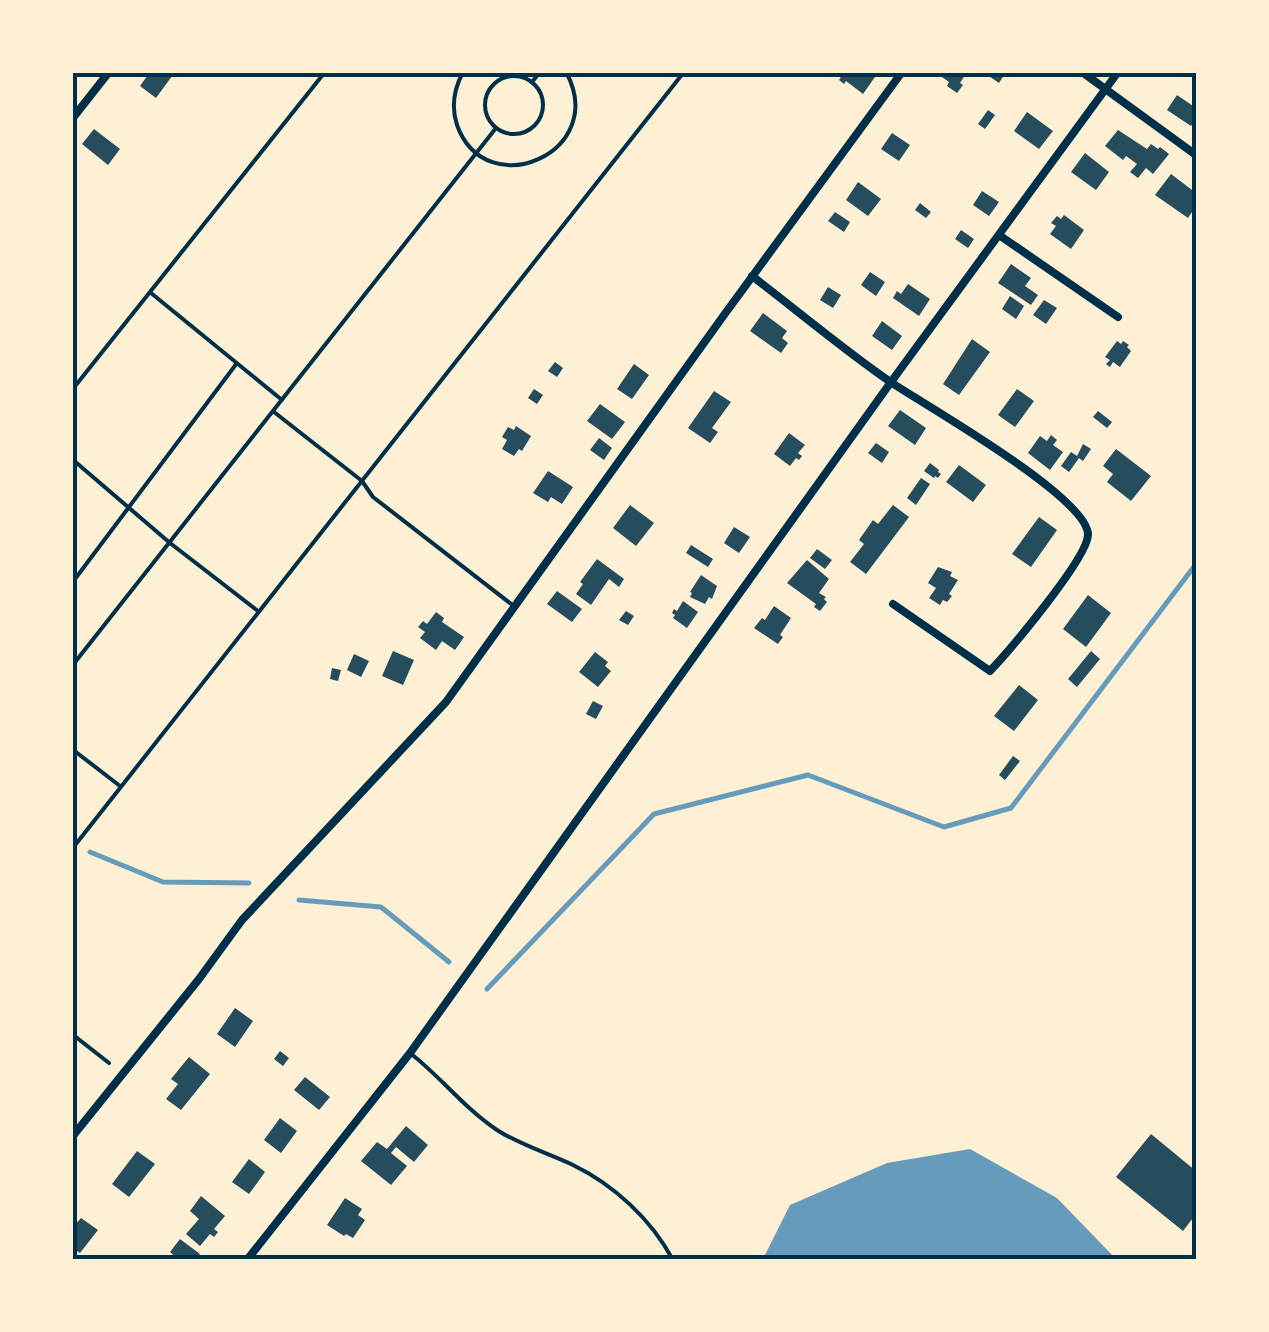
<svg xmlns="http://www.w3.org/2000/svg" width="1269" height="1332" font-family="'Noto Sans',sans-serif">
<style>
.water{fill:#669bbc}
.lines{fill:none;stroke-linecap:round;stroke-linejoin:round}
.stream{stroke:#669bbc;stroke-width:5}
.building{fill:#264d5e}
.service{stroke:#003049;stroke-width:4}
.minor{stroke:#003049;stroke-width:8}
.neatline{fill:none;stroke:#003049;stroke-width:4}
</style>
<rect width="100%" height="100%" fill="#fdf0d5"/>
<path class="water" d="M970,1149L1057,1198L1116,1259H765V1255L790,1205L887,1163Z"/>
<g class="lines">
<path class="stream" d="M90,852L163,882L249,883
M299,900L381,907L449,962
M487,989L654,814L808,775L944,827L1011,808L1196,564"/>
</g>
<path class="building" d="M150,72H175L156,98L140,86Z
M844,72H868L875,77L863,94L846,81L844,84L839,80Z
M935,72H967L960,83L963,85L957,93L947,86L949,82Z
M983,72H1006L999,83Z
M1177,95L1196,108V117L1191,126L1167,110Z
M988,110L995,115L985,129L978,124Z
M1027,112L1053,131L1039,149L1014,131Z
M94,129L120,149L108,165L82,144Z
M1118,130L1147,149L1151,144L1158,149L1160,147L1169,154L1153,174L1146,168L1138,178L1130,172L1137,164L1126,156L1123,160L1105,146Z
M892,133L910,145L899,161L881,149Z
M1085,153L1109,172L1096,190L1071,172Z
M1171,174L1196,193V206L1188,218L1155,195Z
M858,182L881,199L868,216L846,200Z
M982,191L999,202L989,216L973,205Z
M920,203L931,212L926,218L915,210Z
M835,212L850,222L844,232L828,221Z
M1064,215L1084,230L1071,249L1050,234L1056,226L1051,223L1057,216L1061,219Z
M961,230L974,239L968,248L955,239Z
M1011,264L1031,278L1025,286L1038,295L1031,305L998,283Z
M870,272L885,282L876,296L861,285Z
M908,284L930,299L919,316L893,298L897,291L901,294Z
M828,287L841,295L833,308L820,300Z
M1010,296L1024,306L1016,319L1002,309Z
M1044,300L1057,308L1046,324L1033,315Z
M763,313L787,331L782,338L788,343L781,353L750,331Z
M882,321L902,336L892,350L872,336Z
M972,339L990,352L959,395L943,384Z
M1117,341L1121,344L1123,341L1129,345L1127,347L1131,351L1120,367L1113,362L1110,367L1106,364L1110,360L1105,357Z
M555,362L563,368L557,377L548,371Z
M634,364L649,375L632,399L617,389Z
M534,389L543,395L537,404L528,398Z
M1017,389L1034,401L1015,427L998,415Z
M714,391L731,402L712,428L718,432L710,443L688,428Z
M600,404L625,422L612,439L587,421Z
M900,410L926,428L915,445L888,426Z
M1098,411L1112,422L1107,428L1093,417Z
M516,426L531,436L522,451L519,449L514,456L502,449L507,440L502,437L508,427L514,430Z
M789,433L805,445L798,453L802,456L799,460L796,458L790,466L774,454Z
M1051,435L1057,440L1053,445L1063,452L1050,470L1028,453L1040,436L1047,441Z
M599,438L612,448L604,460L590,450Z
M876,443L889,452L882,463L868,453Z
M1083,444L1091,449L1083,461L1079,458L1069,472L1061,466L1071,452L1077,456Z
M1116,449L1151,476L1131,501L1107,482L1113,474L1103,466Z
M930,463L939,470L938,472L941,474L938,478L935,476L934,478L924,471Z
M959,465L986,485L973,502L946,482Z
M548,471L573,487L562,504L551,497L548,502L533,493Z
M921,478L930,484L916,505L907,498Z
M630,505L654,523L636,546L613,528Z
M893,505L909,517L866,574L850,562L864,544L859,540L873,520L878,524Z
M1039,517L1057,530L1031,567L1012,554Z
M734,527L750,537L739,553L724,543Z
M691,545L713,559L708,567L686,553Z
M817,549L832,560L825,569L810,558Z
M597,559L624,579L619,587L609,579L591,605L576,594L583,584L580,582Z
M807,560L829,579L819,593L826,597L824,599L827,602L820,611L814,607L816,604L787,583Z
M938,567L952,572L950,576L958,580L949,594L952,596L947,602L943,600L940,605L929,598L936,588L928,583Z
M701,575L717,586L712,599L709,597L705,604L690,597L692,593L690,592Z
M557,591L582,609L572,622L547,604Z
M1088,595L1111,613L1086,647L1063,629Z
M683,601L698,612L687,628L673,618L675,615L672,613L674,609L677,611Z
M774,606L791,618L780,635L783,637L778,644L754,628L762,618L765,620Z
M626,611L634,616L628,625L619,620Z
M436,612L444,618L442,622L464,637L455,650L442,641L436,650L420,638L425,632L418,627L423,621L427,624Z
M393,651L414,660L403,685L382,676Z
M1091,651L1100,659L1077,687L1068,679Z
M595,652L608,662L605,666L611,671L598,687L579,672Z
M354,654L369,661L361,677L347,670Z
M332,668L341,670L338,681L330,679Z
M1019,685L1038,700L1014,731L994,716Z
M593,701L603,706L596,719L586,714Z
M1013,756L1020,761L1005,780L999,775Z
M235,1008L253,1021L235,1047L217,1034Z
M280,1051L289,1058L283,1066L274,1059Z
M189,1057L210,1074L181,1110L166,1099L178,1084L171,1079Z
M305,1077L330,1097L319,1110L294,1090Z
M280,1118L297,1131L281,1153L264,1140Z
M406,1126L428,1145L414,1162L396,1147L391,1153L407,1166L391,1185L361,1161L377,1142L387,1149Z
M1151,1134L1196,1171V1214L1183,1231L1116,1177Z
M137,1151L155,1164L129,1197L112,1184Z
M249,1159L265,1172L249,1194L232,1182Z
M201,1196L225,1216L214,1229L218,1232L214,1237L210,1234L200,1246L186,1234L199,1219L190,1211Z
M345,1198L362,1209L358,1215L365,1220L353,1238L346,1234L344,1236L327,1225Z
M81,1218L98,1230L80,1253L77,1251L72,1256V1228Z
M180,1239L200,1254L195,1260H179L170,1252Z"/>
<g class="lines">
<path class="service" d="M463,72C454,89 451,107 457,125C486,206 610,152 566,72
M485 105a29 29 0 1 1 58 0a29 29 0 1 1-58 0Z
M532,82L540,72
M151,293L282,400
M72,390L325,72
M274,412L362,481L373,497L515,607
M72,459L170,543L258,611
M72,583L237,363
M72,666L496,128
M72,749L120,786
M72,849L684,72
M72,1034L109,1063
M410,1053C441,1077 464,1108 497,1130C520,1145 548,1153 573,1165C614,1185 651,1219 673,1260"/>
<path class="minor" d="M1082,72L1196,155
M72,119L109,72
M999,235L1118,317
M752,276C798,311 844,350 892,383C925,405 1089,498 1088,535C1087,559 1009,651 990,671L893,604
M72,1137L199,979L242,920L446,702L724,315L902,72
M247,1260L410,1053L891,382L1118,72"/>
</g>
<rect width="1269" height="1332" fill="none" stroke="#fdf0d5" stroke-width="150"/>
<rect x="75" y="75" width="1119" height="1182" class="neatline"/>
</svg>
